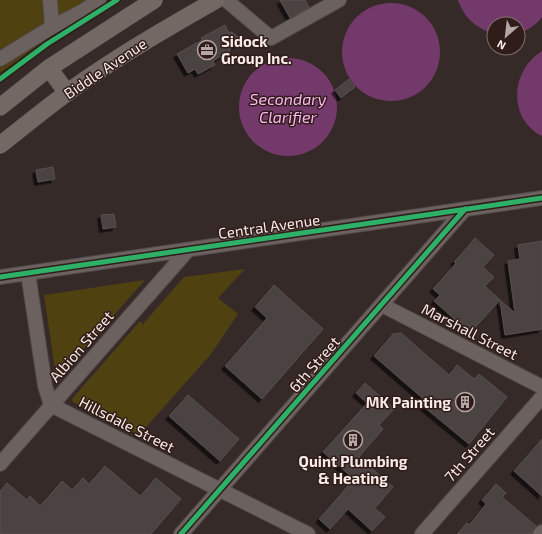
<svg xmlns="http://www.w3.org/2000/svg" width="542" height="534" font-family="'Exo 2',sans-serif">
<style>
.green{fill:#4f4110}
.water{fill:#74396b}
.building{fill:#4c4243;stroke:#584f4f;filter:url(#shadow)}
.lines{fill:none;stroke-linecap:round;stroke-linejoin:round}
.minor-casing{stroke:#504745;stroke-width:16}
.major-casing{stroke:#504745;stroke-width:18}
.minor{stroke:#6b6260;stroke-width:14}
.major{stroke:#736863;stroke-width:17}
.cycleway-casing{stroke:#301d19;stroke-width:8}
.cycleway{stroke:#2db169;stroke-width:5}
.labels{text-anchor:middle;dominant-baseline:central;stroke-width:3;stroke-linejoin:round;paint-order:stroke}
.poi-label{font-size:15px;font-weight:bold;fill:#f9ebe7;stroke:#301d19;text-anchor:start}
.street-label{font-size:15px;fill:#f9ebe7;stroke:#301d19}
.water-label{font-size:16px;font-style:italic;fill:#feb5f2;stroke:#301d19}
</style>
<defs>
<filter id="shadow"><feDropShadow dx="-3.5" dy="3.5" stdDeviation="0" flood-color="#0009"/></filter>
</defs>
<rect width="100%" height="100%" fill="#352a28"/>
<path class="green" d="M0,0H108L71,21L0,73Z
M245,269L218,298L238,314L211,354L139,435L73,402L72,399L140,321L143,324L184,277Z
M145,280L58,378L56,376L44,295Z"/>
<path class="water" d="M458,0H542V17C536,25 527,31 518,33V24H494V34C475,27 465,19 458,0Z
M342 52a49 49 0 1 1 98 0a49 49 0 1 1-98 0Z
M542,51V136C507,118 511,70 542,51Z
M239 107a49 49 0 1 1 98 0a49 49 0 1 1-98 0Z"/>
<path class="building" d="M280,0H305L309,7L290,18Z
M225,25L229,33L232,32L238,37L241,42L230,49V51L213,61L215,65L198,74L195,69L188,73L177,54L202,40L201,38Z
M349,79L355,87L341,98L335,90Z
M53,167L55,179L38,182L36,170Z
M114,214L116,227L103,229L101,215Z
M475,238L494,255L483,267L494,277L485,286L500,300L470,333L434,301L440,295L433,289L456,263L454,262Z
M542,241V329L505,335L500,300L515,313L508,261L520,259L518,245Z
M274,285L323,329L262,399L225,366L267,318L255,307Z
M401,333L449,375L457,365L474,379L479,374L507,397L469,444L423,406L427,402L374,356L393,334Z
M365,383L394,409L379,425L383,429L359,457L393,487L375,508L385,517L372,531L348,509L330,529L319,519L354,479L323,452L367,403L356,393Z
M188,395L239,439L220,461L169,416Z
M542,439V496L514,471Z
M105,466L140,496L156,478L181,499L151,534H0V491L7,483L27,500L30,496L40,506L62,481L72,490L83,478L89,484Z
M496,484L506,493L502,497L536,526L532,531V534H457L467,523L469,525L486,504L482,500Z"/>
<g class="lines">
<defs>
<path id="minor" d="M50,0L52,27
M226,0L271,38L339,0
M0,59L52,27L83,11L99,0
M28,273L45,386L51,405L308,534
M0,277L542,198
M382,305L542,387
M0,464L188,250
M181,534L465,209
M422,534L542,397
M540,534L542,532"/>
<path id="major" d="M49,68L67,93
M0,107L49,68L154,0
M0,145C23,127 45,109 68,92C115,58 165,29 216,0"/>
</defs>
<use href="#minor" class="minor-casing"/>
<use href="#major" class="major-casing"/>
<use href="#minor" class="minor"/>
<use href="#major" class="major"/>
<defs>
<path id="cycleway" d="M0,79L47,44L117,0
M0,277L542,198
M181,534L465,209"/>
</defs>
<use href="#cycleway" class="cycleway-casing"/>
<use href="#cycleway" class="cycleway"/>
</g>
<defs>
<symbol id="office-ring" viewBox="-11 -11 22 22"><circle r="9.5" fill="#301d19" stroke="#b4a7a4" stroke-width="1.5"/><path d="M-6-3h4V-5.5h4V-3h4V5H-6ZM-1-4.5V-3h2v-1.5ZM-6 0V1H6V0Z" fill="#b4a7a4"/></symbol>
<symbol id="building-ring" viewBox="-11 -11 22 22"><circle r="9.5" fill="#301d19" stroke="#b4a7a4" stroke-width="1.5"/><path d="M-4-6H4V6H1V3H-1V6H-4ZM-2.5-4.3h1.7v1.8h-1.7ZM.8-4.3h1.7v1.8H.8ZM-2.5-1h1.7V.8h-1.7ZM.8-1h1.7V.8H.8Z" fill="#b4a7a4"/></symbol>
</defs>
<g fill-rule="evenodd">
<use href="#office-ring" x="196" y="39" width="22" height="22"/>
<use href="#building-ring" x="454" y="391" width="22" height="22"/>
<use href="#building-ring" x="342" y="429" width="22" height="22"/>
</g>
<g class="labels">
<g class="poi-label">
<text x="221" y="41">Sidock<tspan x="221" dy="17">Group Inc.</tspan></text>
<text x="451" y="402" text-anchor="end">MK Painting</text>
<text x="353" y="461" text-anchor="middle">Quint Plumbing<tspan x="353" dy="17">&amp; Heating</tspan></text>
</g>
<g class="street-label">
<text transform="translate(105 68) rotate(-34)">Biddle Avenue</text>
<text transform="translate(269 226) rotate(-8)">Central Avenue</text>
<text transform="translate(470 331) rotate(27)">Marshall Street</text>
<text transform="translate(81 346) rotate(-49)">Albion Street</text>
<text transform="translate(314 364) rotate(-49)">6th Street</text>
<text transform="translate(127 424) rotate(27)">Hillsdale Street</text>
<text transform="translate(469 454) rotate(-49)">7th Street</text>
</g>
<g class="water-label">
<text x="288" y="98">Secondary<tspan x="288" dy="18">Clarifier</tspan></text>
</g>
</g>
<g transform="translate(506 36) rotate(208)"><circle r="19" fill="#301d19" stroke="#806f6b"/>
<path d="M0-3L7 15L0 10L-7 15Z" fill="#b4a7a4"/>
<text y="-6" font-size="11" font-weight="bold" text-anchor="middle" fill="#f9ebe7">N</text>
</g>
</svg>
